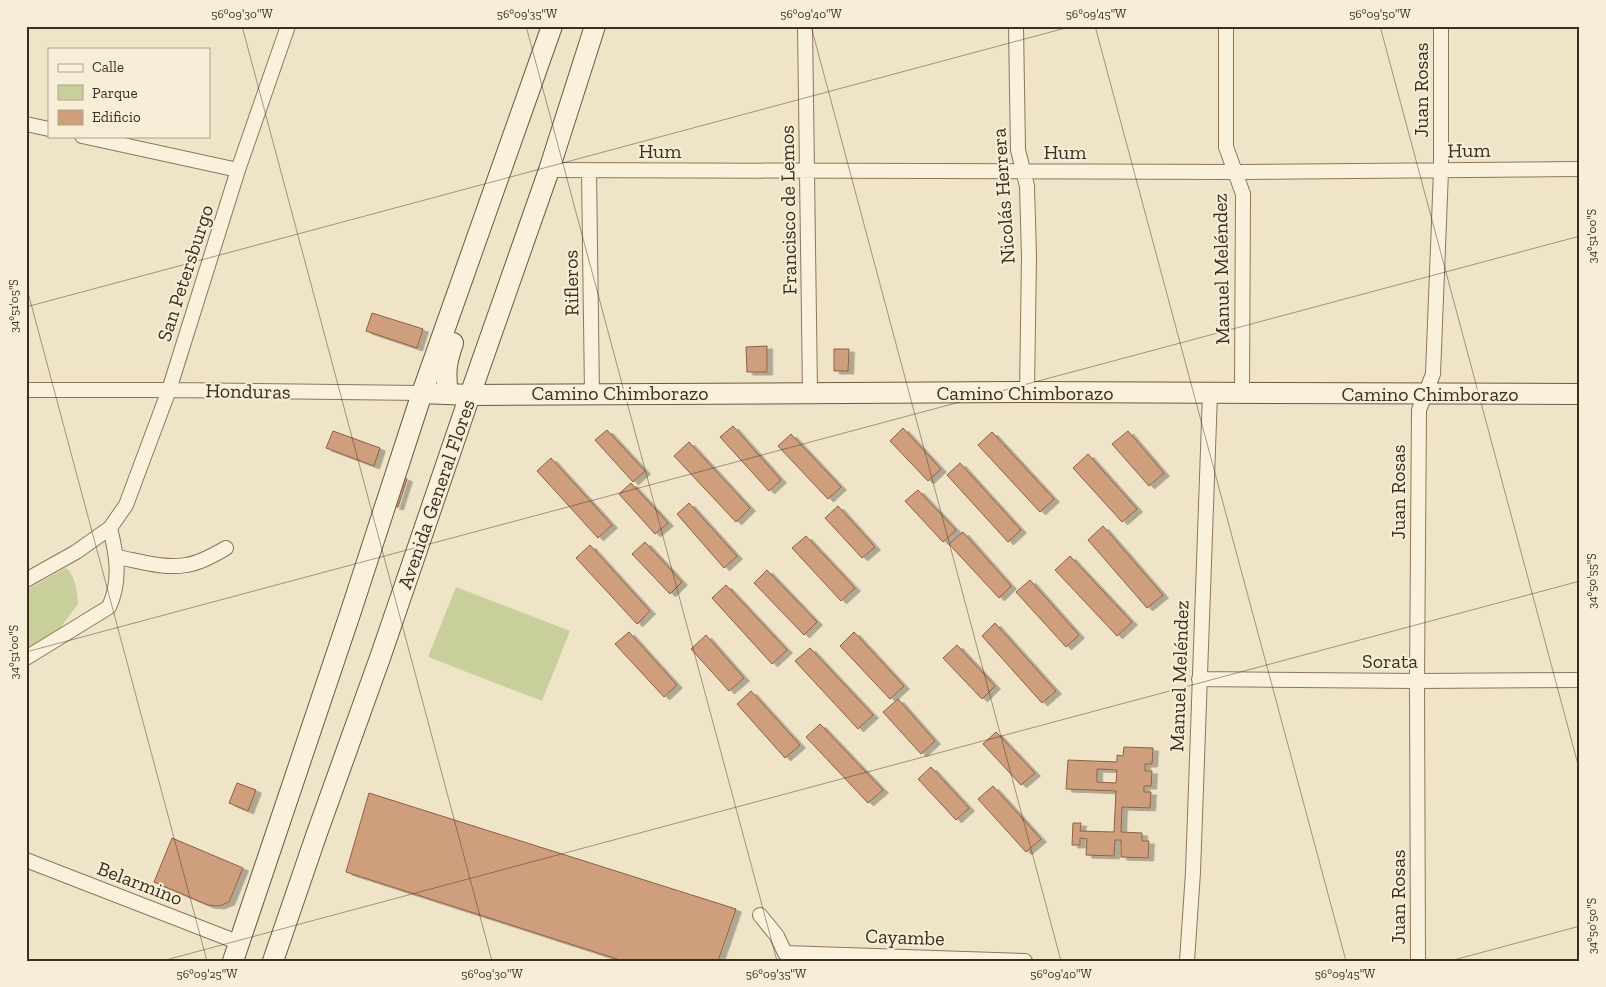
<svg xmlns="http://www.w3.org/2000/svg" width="1606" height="987" font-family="'Zilla Slab',serif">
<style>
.green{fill:#c9cf9b}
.building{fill:#cf9f7d;stroke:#8d5f41;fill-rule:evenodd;filter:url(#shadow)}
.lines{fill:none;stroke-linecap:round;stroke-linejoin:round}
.street-casing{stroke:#8d765c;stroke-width:16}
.secondary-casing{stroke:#6f573f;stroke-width:22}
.street{stroke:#faf1dc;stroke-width:14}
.secondary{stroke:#faf1dc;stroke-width:20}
.ticks{fill:none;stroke:#3d2e20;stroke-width:1;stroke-opacity:0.45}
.labels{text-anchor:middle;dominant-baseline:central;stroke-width:4;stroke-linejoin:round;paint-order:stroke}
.street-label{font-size:20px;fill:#3d2e20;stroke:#f7eed8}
.neatline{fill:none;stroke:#3d2e20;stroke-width:2}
.ticks-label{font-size:12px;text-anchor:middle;fill:#3d2e20}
</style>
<defs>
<filter id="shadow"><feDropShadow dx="5.5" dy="3" stdDeviation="0" flood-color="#0004"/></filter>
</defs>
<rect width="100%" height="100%" fill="#f0e4c8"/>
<path class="green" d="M66,568C76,577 77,591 78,604L60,628L26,649V590Z
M456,587L570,631L542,701L428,657Z"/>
<path class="building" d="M372,313L423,329L417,348L366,331Z
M767,346V372H747L746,347Z
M834,349H849L848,371H834Z
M733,426L781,480L769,491L720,437Z
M903,428L941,469L928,481L890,441Z
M607,430L645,471L633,482L595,440Z
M333,431L380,448L374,466L326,448Z
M1128,431L1164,473L1149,486L1112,444Z
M992,432L1054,499L1040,512L978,445Z
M791,434L841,487L828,499L778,446Z
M689,442L750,508L736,522L674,456Z
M1088,454L1137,509L1122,522L1073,468Z
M551,458L612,525L598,538L537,471Z
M960,463L1021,530L1008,542L947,475Z
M403,477L407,479L398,507L394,506Z
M631,483L668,523L655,534L619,494Z
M918,490L956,530L943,542L905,501Z
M689,503L737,556L724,568L677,514Z
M838,506L875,547L862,558L825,518Z
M1103,526L1163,595L1147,608L1088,540Z
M963,532L1011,586L999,598L949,544Z
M806,536L855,588L841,601L792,548Z
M645,542L682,582L670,594L632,554Z
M590,545L650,611L637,624L576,558Z
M1070,556L1132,622L1117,636L1055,570Z
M767,570L817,622L804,635L754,583Z
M1030,580L1079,635L1066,647L1016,592Z
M726,585L787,650L772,664L712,598Z
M995,623L1056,691L1042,703L982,636Z
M629,632L677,685L664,697L615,644Z
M854,632L904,686L890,699L840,646Z
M706,635L744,678L729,691L691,649Z
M957,645L995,686L982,699L943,658Z
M810,648L873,715L858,729L795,661Z
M751,691L800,745L785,758L737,704Z
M898,699L935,741L921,754L883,712Z
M820,724L883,790L868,803L806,737Z
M996,732L1035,773L1021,785L983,744Z
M1124,747L1153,748L1152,764H1145V771H1152L1151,786H1144V792H1151L1150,808L1122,807L1121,832L1142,833V841H1149L1148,858L1121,857V840H1115L1114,856L1086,855L1087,839L1080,838V845H1072L1073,823H1081L1080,831L1114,832L1116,791L1066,789L1068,760L1117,762V755L1123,756ZM1097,769L1117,770L1116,783L1097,782Z
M931,767L969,808L956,820L918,779Z
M237,783L256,790L248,811L229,803Z
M993,786L1041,839L1026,852L978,799Z
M369,793L736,909L718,961H623L346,872Z
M172,838L243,868L229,902L219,906L208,905L154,882Z"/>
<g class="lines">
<defs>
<path id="street" d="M805,26L810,393
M1016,26L1018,150L1027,186L1029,256L1027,392
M1226,26V147L1243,194L1242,393
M26,124L49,129
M82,136L238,170
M549,170L1235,172L1580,169
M589,171L592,394
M26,390H169L422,393
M117,557C139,561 164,569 186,565C200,563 214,555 226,548
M26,580L76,552L110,528L126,505L169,390L238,170L288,26
M26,658L109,607C121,581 117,556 110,528
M1199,679L1417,681L1580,680
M26,860L240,943
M760,915L777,936L785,953L1025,961
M1187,961L1193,872L1210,393
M1418,961L1417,681L1419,410L1433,374L1441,171V26"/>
<path id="secondary" d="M422,393L470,395L1027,392L1580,394
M448,394C445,373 446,363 453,343
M233,961L351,611L422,393L552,26
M273,961L317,833L381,655L470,395L549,170L595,26"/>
</defs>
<use href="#street" class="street-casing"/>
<use href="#secondary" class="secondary-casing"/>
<use href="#street" class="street"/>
<use href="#secondary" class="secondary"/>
</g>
<path class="ticks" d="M242,26L492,961M526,26L777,961M811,26L1061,961M1095,26L1346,961M1380,26L1580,772M26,285L207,961M26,307L1073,26M26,652L1580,236M162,961L1580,581M1450,961L1580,926"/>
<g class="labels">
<g class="street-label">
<text transform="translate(1421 90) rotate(-90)">Juan Rosas</text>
<text transform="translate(1469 150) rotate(-1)">Hum</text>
<text x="660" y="151">Hum</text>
<text x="1065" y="152">Hum</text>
<text transform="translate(1003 196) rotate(-94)">Nicolás Herrera</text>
<text transform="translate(788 210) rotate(-91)">Francisco de Lemos</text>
<text transform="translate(1221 269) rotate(-91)">Manuel Meléndez</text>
<text transform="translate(185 273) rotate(-72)">San Petersburgo</text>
<text transform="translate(571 283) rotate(-91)">Rifleros</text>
<text transform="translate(248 391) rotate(1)">Honduras</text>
<text x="620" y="393">Camino Chimborazo</text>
<text x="1025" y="393">Camino Chimborazo</text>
<text x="1430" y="394">Camino Chimborazo</text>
<text transform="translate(1398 492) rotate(-90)">Juan Rosas</text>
<text transform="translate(436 494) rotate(-71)">Avenida General Flores</text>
<text x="1390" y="661">Sorata</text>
<text transform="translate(1179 676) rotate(-88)">Manuel Meléndez</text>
<text transform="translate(140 883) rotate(21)">Belarmino</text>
<text transform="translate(1398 897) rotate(-90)">Juan Rosas</text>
<text transform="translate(905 937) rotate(2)">Cayambe</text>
</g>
</g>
<rect width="1606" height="987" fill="none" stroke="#f7eed8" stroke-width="55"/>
<rect x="48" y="48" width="162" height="90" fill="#f7eed8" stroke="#ada18e"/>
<rect x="58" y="64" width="25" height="8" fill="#faf1dc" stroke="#ada18e"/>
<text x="92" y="72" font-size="15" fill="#3d2e20">Calle</text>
<rect x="58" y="85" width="25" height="15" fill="#c9cf9b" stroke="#ada18e"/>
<text x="92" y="98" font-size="15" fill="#3d2e20">Parque</text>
<rect x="58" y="110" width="25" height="15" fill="#cf9f7d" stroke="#ada18e"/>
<text x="92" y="122" font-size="15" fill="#3d2e20">Edificio</text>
<rect x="28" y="28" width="1550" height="932" class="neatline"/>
<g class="ticks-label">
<text x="242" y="18">56°09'30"W</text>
<text x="527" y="18">56°09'35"W</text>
<text x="811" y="18">56°09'40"W</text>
<text x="1096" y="18">56°09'45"W</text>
<text x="1380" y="18">56°09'50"W</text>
<text transform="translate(1592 236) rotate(-90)" y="4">34°51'00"S</text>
<text transform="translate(14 306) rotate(-90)" y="4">34°51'05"S</text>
<text transform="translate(1592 581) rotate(-90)" y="4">34°50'55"S</text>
<text transform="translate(14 652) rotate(-90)" y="4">34°51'00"S</text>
<text transform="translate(1592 926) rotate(-90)" y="4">34°50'50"S</text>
<text x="207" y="978">56°09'25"W</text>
<text x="492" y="978">56°09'30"W</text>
<text x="776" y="978">56°09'35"W</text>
<text x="1061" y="978">56°09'40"W</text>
<text x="1345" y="978">56°09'45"W</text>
</g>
</svg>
